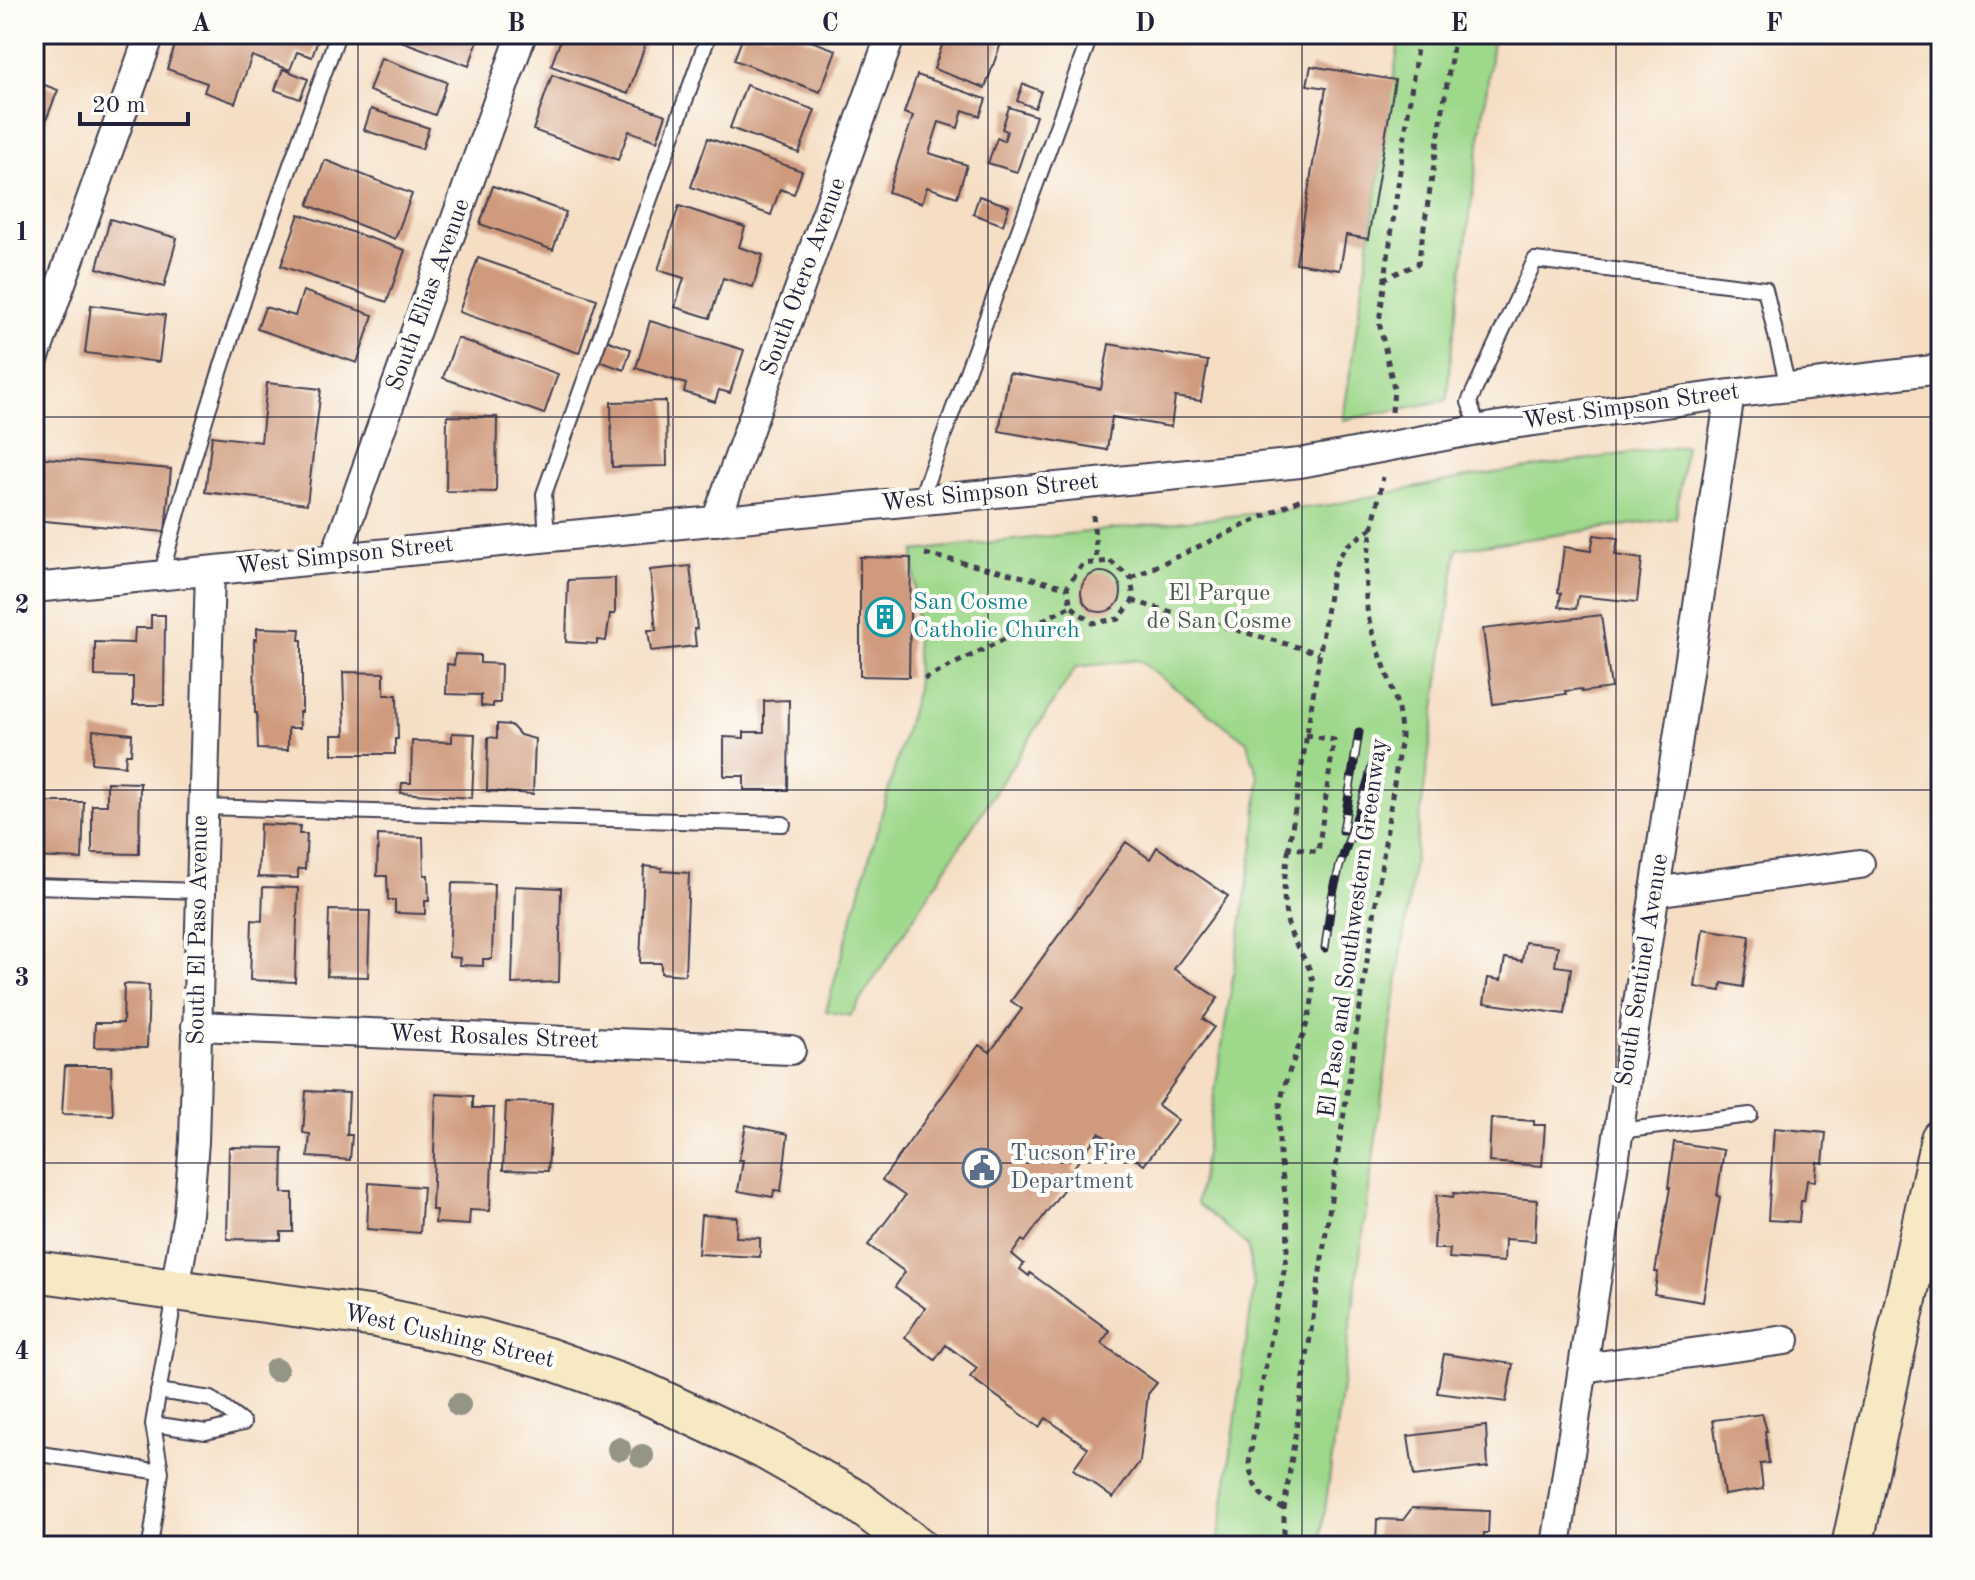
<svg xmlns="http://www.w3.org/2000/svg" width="1975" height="1580" font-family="'Old Standard TT',serif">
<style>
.green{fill:#9ed88b;stroke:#607d63;stroke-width:2}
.building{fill:#cf9a7d}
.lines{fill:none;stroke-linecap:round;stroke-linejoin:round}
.lane-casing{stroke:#423e50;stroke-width:18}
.street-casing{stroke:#423e50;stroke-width:32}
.secondary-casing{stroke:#423e50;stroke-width:44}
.path{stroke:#423e50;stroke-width:5;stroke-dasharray:6 6;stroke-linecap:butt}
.lane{stroke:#fff;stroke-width:14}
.street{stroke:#fff;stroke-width:28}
.secondary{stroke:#f7e9c3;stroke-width:40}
.rail-casing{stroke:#22223b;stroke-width:9}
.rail{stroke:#fdfcf7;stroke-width:6;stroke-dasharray:18;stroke-linecap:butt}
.tree{fill:#959586}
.grid{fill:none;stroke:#22223b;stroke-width:2;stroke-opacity:0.55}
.labels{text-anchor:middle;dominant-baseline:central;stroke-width:8;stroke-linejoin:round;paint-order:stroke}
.street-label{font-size:24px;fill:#22223b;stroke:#fdfcf7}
.park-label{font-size:24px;fill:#475953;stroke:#fdfcf7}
.culture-label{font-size:24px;fill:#0d838f;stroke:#fdfcf7;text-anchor:start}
.service-label{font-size:24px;fill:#4e5e75;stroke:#fdfcf7;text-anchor:start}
.neatline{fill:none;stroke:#22223b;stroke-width:3}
.grid-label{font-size:26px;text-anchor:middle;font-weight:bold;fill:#22223b}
</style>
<rect width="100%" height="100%" fill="#fdfcf7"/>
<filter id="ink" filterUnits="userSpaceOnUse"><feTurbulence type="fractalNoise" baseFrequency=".0125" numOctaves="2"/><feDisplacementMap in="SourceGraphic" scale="16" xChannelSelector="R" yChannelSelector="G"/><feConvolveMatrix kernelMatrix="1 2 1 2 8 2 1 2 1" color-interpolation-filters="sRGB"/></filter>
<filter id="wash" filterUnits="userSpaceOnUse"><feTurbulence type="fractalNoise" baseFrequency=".006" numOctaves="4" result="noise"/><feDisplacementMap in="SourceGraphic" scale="32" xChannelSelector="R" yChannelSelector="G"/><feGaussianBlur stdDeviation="1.8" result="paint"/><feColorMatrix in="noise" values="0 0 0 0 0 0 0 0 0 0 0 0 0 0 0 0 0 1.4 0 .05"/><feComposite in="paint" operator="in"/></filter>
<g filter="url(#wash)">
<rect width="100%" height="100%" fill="#f5dec4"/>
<path class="green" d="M1400,34H1494L1449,371L1448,400L1343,420Z
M1685,445L1676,518L1457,549L1320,1546H1218L1254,1287L1248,1246L1197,1203L1254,844L1259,779L1247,742L1138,660L1076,667L850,1016L826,1011L917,689L914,551L1330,505L1467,477Z"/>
<g id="blocks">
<path class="building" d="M179,34H212L236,42L238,34H320L312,57L297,52L290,70L252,56L235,103L204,92L207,83L167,69Z
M382,34H480L469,66Z
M563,34H614L645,45L628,94L551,66Z
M744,34H792L836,50L820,92L734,60Z
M946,34H977L1001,43L985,88L934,69Z
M381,58L447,82L435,115L369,91Z
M1311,66L1395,80L1368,239L1346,235L1340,270L1296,263L1326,88L1307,85Z
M283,69L308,79L300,99L275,90Z
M552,75L666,115L657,141L629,131L618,160L533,130Z
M917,75L986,99L980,116L963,110L958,128L939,122L929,153L967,165L957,197L927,187L922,203L888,192L913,116L904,113Z
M34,81L58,90L38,140L34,139Z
M1023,84L1041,91L1035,108L1017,101Z
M746,85L815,110L799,153L730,128Z
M1009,107L1036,116L1017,172L988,163L997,138L1004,141L1007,131L1002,129Z
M371,109L429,128L422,149L364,130Z
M708,138L802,171L794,194L780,189L771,215L691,187Z
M325,160L412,194L395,239L308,205Z
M493,186L566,212L553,250L480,224Z
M979,196L1009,206L1003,225L973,214Z
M679,206L745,227L739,247L763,255L753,287L723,278L710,318L675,307L684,278L658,270Z
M299,214L405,250L387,302L281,266Z
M110,219L177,238L164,287L97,268Z
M478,258L597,299L579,353L459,312Z
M303,291L373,315L357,363L257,329L265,307L295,316Z
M91,305L165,315L159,362L85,353Z
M650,321L744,350L730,393L719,390L715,402L684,392L686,384L636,368Z
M457,338L558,374L544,414L443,378Z
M606,340L631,349L624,370L599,361Z
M1109,344L1208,361L1201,401L1175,397L1171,427L1112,417L1107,450L999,431L1009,373L1101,389Z
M267,383L321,389L307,504L205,492L212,436L261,442Z
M666,401L667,466L612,467L611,402Z
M447,416L497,417L496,492L446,491Z
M34,457L171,469L165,532L34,520Z
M1594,535L1618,538L1615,555L1642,559L1637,602L1578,596L1576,609L1559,607L1561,593L1558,592L1564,547L1591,551Z
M860,557L911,558L909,677L860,676Z
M690,566L697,629H694L696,646L651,651L648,630H656L650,570Z
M1081 592a20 20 0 1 1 40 0a20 20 0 1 1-40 0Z
M615,578V614H610L606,641L597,640V644L566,642L568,580Z
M151,615H165L164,705H133V677L95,676V642L134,643L135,628H151Z
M1601,615L1611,688L1582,692L1581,689L1565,691L1566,694L1493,704L1483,629Z
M257,628L300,629L299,640H302V712H299L300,728H288V750L258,749L257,713H255L254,639L257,640Z
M455,654L480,655V663L501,664L500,703H493V707L481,706V695L446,694L447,664L454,665Z
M343,672L384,673V695H397L398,739H395V754H332V735H345Z
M789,700L788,790H744V776H724V737L744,738V732H764V701Z
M497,724L511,725L520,735L535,739L533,794L487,791L488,737L497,738Z
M93,730L132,734L131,754H126L125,766L92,763Z
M452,733L475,734L472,798L401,793L402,783H411L412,741L452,742Z
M107,782L140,783L139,854L92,853V805H107Z
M34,794H41V802H84L82,859L34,857Z
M260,824L300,826L299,834H307L305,869H298V878L258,877Z
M378,835L423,837L424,875H428L429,901H425V914L395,913V900H388L387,876H377Z
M1126,842L1150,859L1157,847L1228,896L1174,969L1218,998L1203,1019L1214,1027L1158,1105L1178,1120L1144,1165L1099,1133L1072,1170L1075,1173L1025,1242L1022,1240L1012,1254L1024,1264L1020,1269L1029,1276L1030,1273L1110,1331L1101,1343L1157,1383L1148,1394L1140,1461L1113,1498L1073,1469L1088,1448L1046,1418L1039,1427L970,1377L977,1368L946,1345L935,1360L905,1337L925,1308L895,1287L905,1272L868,1245L905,1196L882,1180L979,1045L990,1052L1022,1009L1011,1001Z
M644,866L662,868V871L689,873L685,975L661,973V963H640Z
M452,883L494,884L492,959H483V966L459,965L460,958L449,957Z
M515,886L561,888L559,982L512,984Z
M263,887L298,888L295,982L250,980L252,920L262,921Z
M329,910L370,911L368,977L327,976Z
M1703,929L1750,936L1743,987L1722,983L1721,991L1695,987Z
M1525,942L1558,946L1555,966L1571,968L1565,1014L1484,1003L1488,978L1501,980L1505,958L1522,961Z
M124,984L149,985L147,1048L94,1047L95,1023H123Z
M65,1066H111L113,1115L62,1114Z
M306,1091L349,1093L347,1135H352L350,1160L308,1157L310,1134L303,1133Z
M436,1094L473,1096V1108H494L490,1211L470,1210L469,1225L435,1223L436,1210H432Z
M506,1102L552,1103L548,1171L503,1170Z
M1491,1118L1534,1121V1125H1545L1542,1166L1489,1162Z
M746,1125L788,1134L781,1191L774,1190L773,1197L738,1191L743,1160H739Z
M1774,1128L1826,1133L1823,1163L1817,1162L1815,1181L1807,1180L1804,1201H1801L1799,1222L1768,1220Z
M1674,1142L1724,1150L1717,1196L1720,1197L1703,1302L1654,1294L1658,1272H1655L1670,1188H1668Z
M229,1147L283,1148L282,1193H293V1232H281V1240L227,1239Z
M369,1183L423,1187L420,1233L367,1229Z
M1454,1193L1537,1200L1535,1241L1505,1239L1504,1262L1449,1258L1450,1249H1434L1437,1195L1453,1197Z
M701,1215L737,1217L736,1237L760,1238V1257L698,1254Z
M1444,1354L1513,1364L1506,1402L1437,1393Z
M1762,1414L1767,1431H1765L1769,1463L1760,1464L1763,1489L1724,1495L1713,1420Z
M1486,1426L1488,1467L1414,1476L1408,1436Z
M1412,1508L1489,1511L1488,1533H1484L1483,1546H1376L1377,1519L1403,1520Z"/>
</g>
</g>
<g filter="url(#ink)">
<use href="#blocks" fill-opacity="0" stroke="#423e50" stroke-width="2"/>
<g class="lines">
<defs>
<path id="lane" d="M1479,429L1469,402L1535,260L1765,289L1788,387
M920,500L1091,34
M547,537L544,494L709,34
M161,576C208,391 273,213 338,34
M202,807L783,824
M34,886L200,891
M1619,1131L1750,1115
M158,1391L211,1399L243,1423
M153,1424L206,1432L243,1423
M34,1453L161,1472
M150,1546L161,1472L153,1424L175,1294"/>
<path id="street" d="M34,359L150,34
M716,521L891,34
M335,557L522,34
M34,588L1300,463L1498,426L1730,394L1941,369
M1654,892L1860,864
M196,1026L791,1050
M175,1289L188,1214L194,1142L210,571
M1583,1368L1785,1340
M1556,1546L1730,394"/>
<path id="secondary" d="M34,1271L376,1317L479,1339L547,1358L645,1393L765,1449L855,1500L916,1546
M1852,1546L1941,1139"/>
</defs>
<use href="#lane" class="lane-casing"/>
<use href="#street" class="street-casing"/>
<use href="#secondary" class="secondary-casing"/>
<path class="path" d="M1383,279L1418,264L1455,34
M1392,412L1394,389L1379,322L1419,34
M1093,515L1097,562
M925,554L1067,587
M1110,561L1131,578L1134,599L1119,619L1092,623L1071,606L1067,587L1083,564Z
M1131,578L1305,497
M1132,601L1319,653
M924,679L1071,606
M1306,735L1334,740L1318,852L1289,847L1332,576L1339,556L1348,545L1372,528
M1284,1509C1260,1497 1254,1491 1249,1464C1255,1422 1263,1380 1271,1338C1276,1308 1284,1279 1287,1249C1291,1204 1276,1160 1279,1115C1282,1071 1313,1031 1313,986C1313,967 1299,953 1292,936C1280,908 1284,876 1289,847
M1284,1546V1509L1401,737C1401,698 1380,661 1370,624C1358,578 1374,523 1383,477"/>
<use href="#lane" class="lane"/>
<use href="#street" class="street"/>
<use href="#secondary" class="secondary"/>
<defs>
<path id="rail" d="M1343,831L1359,732
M1325,948L1332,897L1340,865L1362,802L1378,746"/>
</defs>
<use href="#rail" class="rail-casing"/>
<use href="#rail" class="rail"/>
</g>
<g class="tree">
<circle cx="276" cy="1370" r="12"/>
<circle cx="459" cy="1405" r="12"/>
<circle cx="619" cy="1449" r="12"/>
<circle cx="642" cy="1456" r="12"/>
</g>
</g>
<path class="grid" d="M358,34V1546M673,34V1546M988,34V1546M1302,34V1546M1616,34V1546M34,417H1941M34,790H1941M34,1163H1941"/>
<defs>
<symbol id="building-ring" viewBox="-11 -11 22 22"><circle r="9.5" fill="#fdfcf7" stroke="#0f9aa8" stroke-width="1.5"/><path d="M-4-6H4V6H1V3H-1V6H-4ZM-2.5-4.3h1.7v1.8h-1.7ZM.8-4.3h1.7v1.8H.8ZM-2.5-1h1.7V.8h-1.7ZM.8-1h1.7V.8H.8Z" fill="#0f9aa8"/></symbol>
<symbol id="civic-ring" viewBox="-11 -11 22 22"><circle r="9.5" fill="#fdfcf7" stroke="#5c6f8a" stroke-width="1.5"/><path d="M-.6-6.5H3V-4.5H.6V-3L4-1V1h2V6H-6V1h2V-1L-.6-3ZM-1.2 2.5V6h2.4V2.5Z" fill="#5c6f8a"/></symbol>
</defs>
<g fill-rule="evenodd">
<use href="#building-ring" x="863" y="595" width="44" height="44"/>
<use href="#civic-ring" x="960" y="1146" width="44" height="44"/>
</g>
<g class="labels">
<g class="street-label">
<text transform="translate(804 277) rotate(-70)">South Otero Avenue</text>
<text transform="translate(429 295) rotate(-70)">South Elias Avenue</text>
<text transform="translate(1631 407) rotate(-8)">West Simpson Street</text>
<text transform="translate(990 493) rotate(-6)">West Simpson Street</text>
<text transform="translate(345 556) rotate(-6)">West Simpson Street</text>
<text transform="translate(1354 928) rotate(-82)">El Paso and Southwestern Greenway</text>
<text transform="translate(199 930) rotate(-89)">South El Paso Avenue</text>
<text transform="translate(1643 970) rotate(-81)">South Sentinel Avenue</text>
<text transform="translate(494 1038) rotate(2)">West Rosales Street</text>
<text transform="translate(449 1337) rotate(13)">West Cushing Street</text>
</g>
<g class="park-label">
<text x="1219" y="594">El Parque<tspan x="1219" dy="28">de San Cosme</tspan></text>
</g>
<g class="culture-label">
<text x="913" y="603">San Cosme<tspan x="913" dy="28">Catholic Church</tspan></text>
</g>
<g class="service-label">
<text x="1010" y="1154">Tucson Fire<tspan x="1010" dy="28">Department</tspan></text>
</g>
</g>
<rect width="1975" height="1580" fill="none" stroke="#fdfcf7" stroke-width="88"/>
<path d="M80 112v12h108v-12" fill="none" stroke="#22223b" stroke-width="4"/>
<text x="92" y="112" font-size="24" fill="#22223b" stroke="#fdfcf7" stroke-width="6" paint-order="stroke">20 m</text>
<rect x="44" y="44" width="1887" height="1492" class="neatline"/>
<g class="grid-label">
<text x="201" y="31">A</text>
<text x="516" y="31">B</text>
<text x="830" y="31">C</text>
<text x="1145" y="31">D</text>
<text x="1459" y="31">E</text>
<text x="1774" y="31">F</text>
<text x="22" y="240">1</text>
<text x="22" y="613">2</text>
<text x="22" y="986">3</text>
<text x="22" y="1359">4</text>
</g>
</svg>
